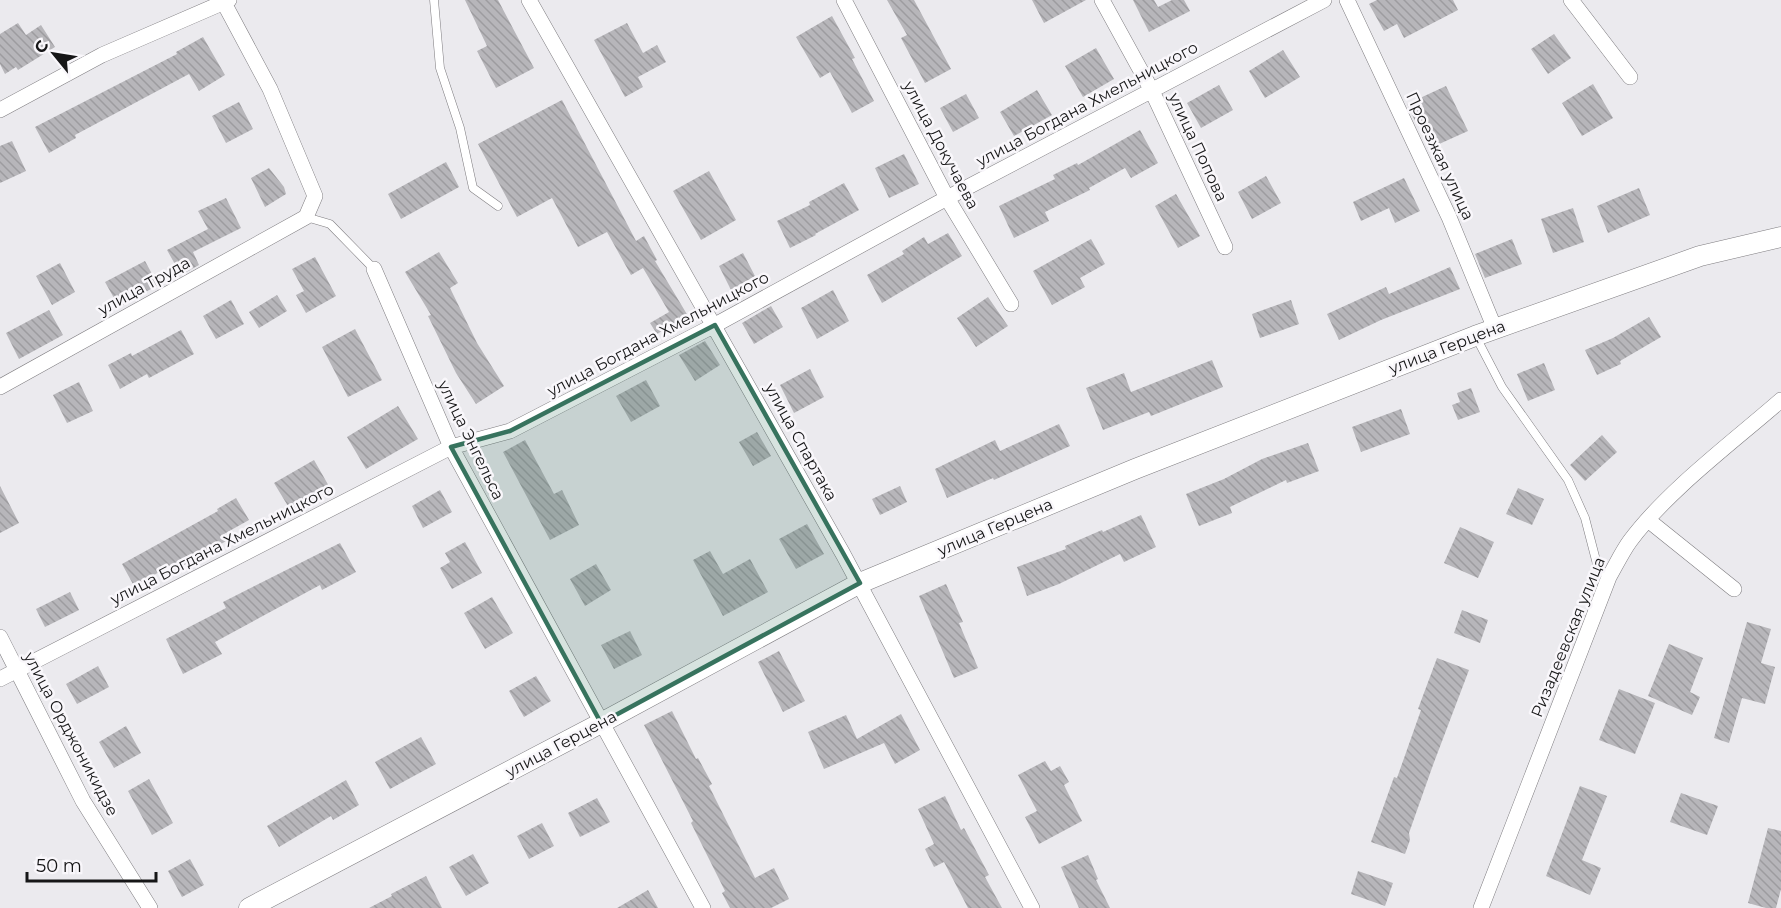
<svg xmlns="http://www.w3.org/2000/svg" width="1781" height="908" font-family="Montserrat,sans-serif">
<style>
.building{fill:url(#building-back-hatch)}
.lines{fill:none;stroke-linecap:round;stroke-linejoin:round}
.service-casing{stroke:#7f7d80;stroke-width:9}
.minor-casing{stroke:#7f7d80;stroke-width:16}
.tertiary-casing{stroke:#7f7d80;stroke-width:21}
.service{stroke:#fff;stroke-width:8}
.minor{stroke:#fff;stroke-width:15}
.tertiary{stroke:#fff;stroke-width:20}
.marked{fill:#37735e;fill-opacity:0.2;stroke:#37735e;stroke-width:4.5;stroke-linejoin:round}
.labels{text-anchor:middle;dominant-baseline:central;stroke-width:5;stroke-linejoin:round;paint-order:stroke}
.street-label{font-size:16px;fill:#161617;stroke:#f9f7fb}
</style>
<defs>
<pattern id="building-back-hatch" width="6" height="6" patternUnits="userSpaceOnUse" patternTransform="scale(1.5)"><rect width="6" height="6" fill="#b7b6ba"/><path d="M-1 5l2 2M0 0l6 6M5-1l2 2" fill="none" stroke="#9d9c9f"/></pattern>
</defs>
<rect width="100%" height="100%" fill="#ebeaee"/>
<path class="building" d="M465,0H498L534,68L496,88L477,51L487,46Z
M887,0H914L951,69L925,83L901,38L907,35Z
M1032,0H1086L1044,23Z
M1133,0H1154L1158,7L1172,0H1184L1190,11L1149,32Z
M1377,0H1453L1458,10L1404,38L1397,24L1384,31L1369,4Z
M832,16L855,58L852,59L874,101L852,113L830,72L820,78L796,37Z
M18,23L26,35L41,25L55,47L18,70L16,67L5,74L0,64V34Z
M627,23L643,53L657,45L666,62L638,77L643,87L625,97L594,40Z
M1554,34L1571,58L1548,74L1531,49Z
M203,37L225,75L199,91L189,74L75,135L76,138L49,153L35,127L177,54L176,52Z
M1096,48L1114,79L1083,97L1065,66Z
M1283,50L1300,77L1265,98L1249,71Z
M1593,84L1613,118L1582,136L1562,103Z
M1219,85L1233,110L1201,128L1187,103Z
M1446,86L1468,131L1437,145L1425,121L1417,125L1407,104Z
M1037,90L1052,115L1014,136L1000,112Z
M966,94L979,118L953,132L940,108Z
M562,100L636,241L644,236L657,260L655,261L688,316L657,334L650,323L669,312L643,268L631,275L607,232L578,247L552,198L517,217L478,144Z
M239,102L253,129L226,143L212,116Z
M1140,130L1158,163L1131,178L1125,168L1089,188L1090,190L1045,212L1049,221L1014,238L999,206L1055,179L1053,175L1077,163L1078,165Z
M12,141L26,171L0,183V146Z
M904,154L919,184L889,198L875,168Z
M446,162L459,187L401,219L388,194Z
M269,168L284,187L286,194L265,207L251,178Z
M709,171L736,220L701,240L673,191Z
M1266,176L1281,203L1252,219L1238,192Z
M1404,178L1420,211L1395,223L1389,208L1361,221L1353,202Z
M844,183L859,210L815,234L816,235L790,248L777,221L810,205L809,202Z
M1639,188L1650,215L1608,233L1597,206Z
M1176,194L1200,236L1178,248L1155,206Z
M226,198L241,228L193,252L199,265L181,275L167,250L208,229L198,211Z
M1573,208L1584,242L1553,253L1541,219Z
M948,233L962,256L882,303L867,275L904,254L902,251L924,237L928,244Z
M1091,239L1105,264L1080,278L1085,287L1052,305L1033,271Z
M1512,239L1522,264L1485,278L1475,254Z
M439,252L458,283L450,288L477,343L504,386L476,404L456,373L428,316L431,315L405,272Z
M743,253L755,276L731,290L719,266Z
M315,257L336,296L306,313L296,295L304,291L292,269Z
M145,261L158,285L119,307L105,282Z
M60,263L75,292L52,305L36,276Z
M1450,267L1460,289L1381,320L1339,340L1327,314L1386,287L1389,294Z
M833,290L849,321L817,339L801,308Z
M277,295L287,311L259,328L249,312Z
M988,297L1008,326L976,347L957,318Z
M231,300L244,324L216,339L203,316Z
M1291,300L1299,324L1260,338L1252,314Z
M771,306L783,327L754,344L742,323Z
M49,310L63,335L19,359L6,333Z
M1649,317L1661,337L1620,361L1621,364L1597,375L1585,350L1613,338Z
M355,329L382,380L348,397L322,347Z
M181,330L194,354L149,378L147,374L120,389L108,365L131,353L132,356Z
M705,341L720,365L695,381L679,355Z
M1212,360L1223,387L1151,416L1149,412L1103,430L1086,388L1124,373L1131,392Z
M1544,363L1555,390L1528,401L1517,374Z
M810,369L824,397L794,413L780,385Z
M646,380L660,406L631,422L616,396Z
M79,382L93,411L67,423L53,395Z
M1471,388L1480,412L1458,420L1452,405L1460,402L1457,393Z
M398,406L418,439L366,469L347,437Z
M1401,409L1410,434L1361,452L1352,427Z
M1059,424L1070,446L994,480L993,478L947,498L935,469L995,440L1000,451Z
M757,432L771,456L753,466L739,442Z
M1602,435L1617,452L1585,481L1570,465Z
M525,440L554,494L562,490L579,525L550,540L503,452Z
M1308,443L1319,471L1287,483L1286,480L1230,507L1232,513L1199,526L1186,494L1224,479L1262,459Z
M314,460L330,488L291,511L274,483Z
M0,486L19,523L0,533Z
M900,486L907,502L880,515L872,499Z
M1518,488L1544,499L1532,525L1506,514Z
M440,490L452,512L423,528L412,506Z
M236,498L249,520L224,534L228,540L184,565L181,560L134,586L122,564L218,511L217,509Z
M1141,515L1156,547L1124,562L1120,554L1059,584L1027,596L1017,567L1066,549L1065,546L1102,530L1103,532Z
M807,524L824,554L796,569L779,539Z
M1460,527L1494,542L1478,578L1444,563Z
M465,542L482,573L452,589L440,568L450,562L445,553Z
M340,543L356,572L322,590L320,585L215,642L222,654L183,674L166,639L226,608L223,602Z
M710,551L723,574L750,559L768,592L723,616L693,560Z
M596,564L611,590L585,606L570,579Z
M946,584L963,622L959,623L978,668L954,678L919,596Z
M70,592L79,610L45,627L36,609Z
M492,597L513,633L485,649L464,613Z
M1462,610L1488,620L1480,643L1454,633Z
M1747,622L1771,629L1761,663L1775,667L1765,704L1742,698L1729,743L1714,738Z
M630,631L642,655L614,669L601,645Z
M1669,644L1703,658L1690,692L1700,697L1692,715L1648,696Z
M779,651L805,701L783,712L758,662Z
M1437,658L1469,670L1433,765L1409,833L1410,840L1405,854L1371,842L1394,777L1397,778L1421,710L1418,709Z
M98,666L109,687L77,704L66,684Z
M536,676L551,701L524,717L509,691Z
M1619,689L1655,703L1635,754L1599,740Z
M672,711L696,759L698,758L712,784L709,786L755,878L774,868L789,899L771,908H730L722,893L725,891L691,823L693,821L644,725Z
M901,714L920,750L895,764L884,743L824,769L808,732L846,715L857,739Z
M126,726L141,753L114,768L99,742Z
M421,737L436,764L390,789L375,762Z
M1045,761L1051,771L1060,766L1069,782L1064,785L1082,821L1039,844L1025,817L1037,811L1018,775Z
M149,779L173,823L152,835L128,791Z
M346,780L359,805L333,820L331,816L279,847L267,826Z
M1580,786L1607,796L1582,860L1601,868L1590,895L1546,876Z
M1681,793L1718,806L1707,835L1670,822Z
M945,796L961,830L964,828L989,875L985,877L1002,908H968L944,862L934,867L925,849L934,844L918,809Z
M597,798L610,822L580,837L568,813Z
M542,823L554,846L529,859L517,836Z
M1768,828L1781,831V889L1776,908H1766L1748,903Z
M473,854L489,883L466,896L449,867Z
M1088,855L1098,879L1096,880L1110,908H1079L1061,867Z
M190,859L204,885L182,897L168,871Z
M1358,871L1393,883L1385,906L1351,894Z
M426,876L442,908H369L392,896L391,894Z
M648,890L658,908H617Z"/>
<g class="lines">
<defs>
<path id="service" d="M434,0L440,68L460,128L473,188L498,206
M306,217L330,224L374,269
M1476,337L1502,387L1568,480L1585,518L1598,568L1609,577"/>
<path id="minor" d="M529,0L843,554L1032,908
M844,0L947,198L1011,304
M1102,0L1152,91L1225,247
M1347,0L1449,217L1495,329
M1571,0L1630,77
M0,110L102,55L229,0
M374,269L451,447L703,908
M0,387L306,217L315,196L270,89L224,3
M1648,520L1734,589
M0,637L83,801L150,908
M0,679L451,447L510,431L715,325L947,198L1324,0
M1481,908L1609,577C1616,565 1622,552 1630,541C1668,490 1733,442 1781,400"/>
<path id="tertiary" d="M249,908L601,723L860,583L1135,469L1475,336L1700,256L1781,237"/>
</defs>
<use href="#service" class="service-casing"/>
<use href="#minor" class="minor-casing"/>
<use href="#tertiary" class="tertiary-casing"/>
<use href="#service" class="service"/>
<use href="#minor" class="minor"/>
<use href="#tertiary" class="tertiary"/>
</g>
<path class="marked" d="M715,325L860,583L601,723L451,447L510,431Z"/>
<g class="labels">
<g class="street-label">
<text transform="translate(1087 104) rotate(-28)">улица Богдана Хмельницкого</text>
<text transform="translate(941 145) rotate(62)">улица Докучаева</text>
<text transform="translate(1198 147) rotate(65)">улица Попова</text>
<text transform="translate(1440 156) rotate(65)">Проезжая улица</text>
<text transform="translate(144 286) rotate(-29)">улица Труда</text>
<text transform="translate(658 334) rotate(-28)">улица Богдана Хмельницкого</text>
<text transform="translate(1447 347) rotate(-21)">улица Герцена</text>
<text transform="translate(471 440) rotate(64)">улица Энгельса</text>
<text transform="translate(801 442) rotate(61)">улица Спартака</text>
<text transform="translate(995 527) rotate(-23)">улица Герцена</text>
<text transform="translate(222 544) rotate(-27)">улица Богдана Хмельницкого</text>
<text transform="translate(1568 637) rotate(-68)">Ризадеевская улица</text>
<text transform="translate(71 734) rotate(62)">улица Орджоникидзе</text>
<text transform="translate(561 744) rotate(-28)">улица Герцена</text>
</g>
</g>
<g transform="translate(54 54) rotate(300)" stroke="#f9f7fb" stroke-width="4.5" paint-order="stroke">
<path d="M0-4.5L10 22L0 15L-10 22Z" fill="#161617"/>
<text y="-9" font-size="16" font-weight="bold" text-anchor="middle" fill="#161617">С</text>
</g>
<path d="M27 872v9h129v-9" fill="none" stroke="#161617" stroke-width="3"/>
<text x="36" y="872" font-size="18" fill="#161617" stroke="#f9f7fb" stroke-width="4.5" paint-order="stroke">50 m</text>
</svg>
